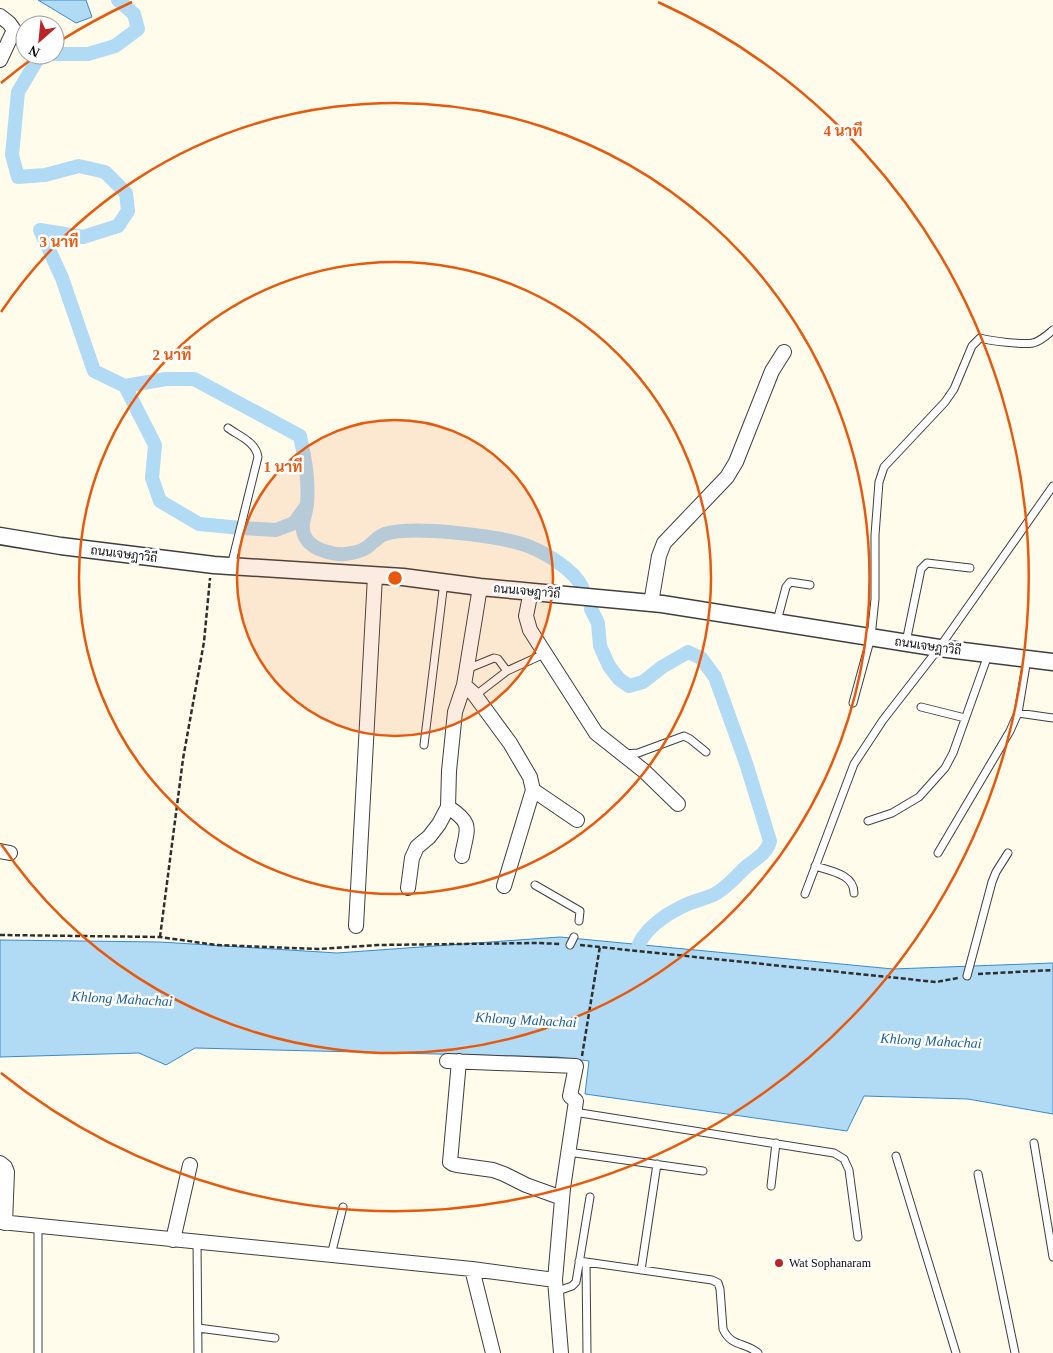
<svg xmlns="http://www.w3.org/2000/svg" width="1053" height="1353" font-family="'Times New Roman',Sarabun,serif">
<style>
.water{fill:#b1daf5;stroke:#398ccb}
.lines{fill:none;stroke-linecap:round;stroke-linejoin:round}
.canal{stroke:#b1daf5;stroke-width:14}
.service-casing{stroke:#3f3f3f;stroke-width:9}
.minor-casing{stroke:#3f3f3f;stroke-width:16}
.tertiary-casing{stroke:#3f3f3f;stroke-width:19}
.path{stroke:#2e2e2e;stroke-width:2.5;stroke-dasharray:5 2.5;stroke-linecap:butt}
.service{stroke:#fff;stroke-width:7}
.minor{stroke:#fff;stroke-width:14}
.tertiary{stroke:#fff;stroke-width:16}
.ring{fill:none;stroke:#e8590c;stroke-width:2.5}
.poi-dot{fill:#ba2628;stroke:#fff;stroke-width:2}
.labels{text-anchor:middle;dominant-baseline:central;stroke-width:5;stroke-linejoin:round;paint-order:stroke}
.street-label{font-size:12px;fill:#0c0c0c;stroke:#fff}
.poi-label{font-size:12px;fill:#0c0c0c;stroke:#fff;text-anchor:start}
.water-label{font-size:14px;font-style:italic;fill:#175e9c;stroke:#fff}
.centre{fill:#e8590c;stroke:#fff;stroke-width:2.5}
.ring-label{font-size:15px;text-anchor:middle;font-weight:bold;fill:#e8590c;stroke:#fff;stroke-width:5;stroke-linejoin:round;paint-order:stroke}
</style>
<rect width="100%" height="100%" fill="#fffcec"/>
<path class="water" d="M38,0H86L92,17L76,23Z
M560,937L893,969L1053,963V1114L968,1099L864,1096L847,1131L585,1094L589,1061L557,1057L195,1048L166,1065L139,1053L0,1057V940L160,942L337,953Z"/>
<g class="lines">
<path class="canal" d="M55,54H88L115,46L138,29L134,14L118,0
M40,55L18,92L12,155L18,177L45,175L79,166L105,172L126,193L128,211L118,226L83,237L40,230L62,278L94,371L125,386L155,445L152,478L160,501L199,524L241,528L276,530L294,523L307,505
M125,386L166,379H194L300,436C305,459 309,480 307,504C306,516 298,528 307,540C314,550 334,555 345,554C351,553 360,552 364,549C372,545 376,537 385,534C413,525 501,536 528,546C546,553 574,570 582,587
M591,609L598,623L600,646L609,666L619,679L629,686L643,682L662,667L688,652L701,658L715,677L746,763L770,841C767,853 757,858 747,866C736,876 728,887 715,894C707,898 698,900 690,903C671,911 648,925 639,944"/>
<defs>
<path id="service" d="M228,428C239,436 256,442 258,457L231,566
M777,621L786,587L790,582L810,585
M906,642L921,569L927,563L970,568
M467,669L494,658L498,659L507,671L544,654
M481,691L507,671
M853,703L871,637L875,599V535L879,482L884,467L945,402L954,389L972,346L980,338C991,341 1022,345 1033,343C1041,341 1047,335 1053,330
M921,707L965,718
M1018,713L1053,718
M424,745L444,582
M623,754L638,753L684,736L690,739L706,752
M868,821L892,813L919,797L945,768L953,753L988,655
M938,853L1010,731L1018,713L1027,659
M815,866C830,871 854,874 854,893
M535,885L580,911L579,921
M805,894L854,764L883,720L939,648L1053,486
M570,945L574,937
M967,976L992,882L996,872L1008,853
M574,1112L834,1153L844,1159L849,1170L858,1237
M1034,1143L1053,1257
M568,1152L703,1171
M896,1156L956,1353
M978,1174L1015,1353
M771,1186L776,1143
M197,1242L198,1353
M331,1255L343,1207
M579,1261L712,1280L718,1283L720,1289L723,1329C731,1347 745,1342 758,1353
M586,1262L587,1353
M641,1270L657,1164
M555,1292L572,1286L576,1282L590,1197
M198,1328L275,1338
M38,1353V1226"/>
<path id="minor" d="M0,16L9,23L14,30L0,60
M480,587L464,685L474,694L510,743L530,777L533,790L577,820
M531,591L526,616L530,630L596,733L644,771L678,804
M651,603L659,556L664,543L727,477L736,462L772,371L784,352
M0,851L10,853
M462,856C467,828 474,824 448,807L449,771L455,712L464,685
M504,886L533,790
M408,888L412,858L417,847L429,837L439,824L448,807
M356,926L375,576
M447,1061L576,1066L570,1096L576,1101L563,1188L555,1280L561,1353
M459,1061L450,1162L453,1164L457,1165L493,1170L504,1174L526,1185L562,1198
M0,1163L5,1167L7,1172L5,1223
M0,1222L472,1269L555,1280
M173,1240L190,1165
M472,1269L493,1353"/>
<path id="tertiary" d="M0,536L61,546L214,565L403,577L480,587L662,604L939,648L1053,662"/>
</defs>
<use href="#service" class="service-casing"/>
<use href="#minor" class="minor-casing"/>
<use href="#tertiary" class="tertiary-casing"/>
<path class="path" d="M0,935L160,937L216,945L318,949L378,945L538,943L560,944
M160,937L183,759L204,642L210,578
M580,945L936,982L958,978
M978,974L1053,970
M582,1056L600,946"/>
<use href="#service" class="service"/>
<use href="#minor" class="minor"/>
<use href="#tertiary" class="tertiary"/>
</g>
<circle cx="395" cy="578" r="158" fill="#e8590c" fill-opacity=".12"/>
<g class="ring">
<circle cx="395" cy="578" r="158"/>
<circle cx="395" cy="578" r="316"/>
<path d="M1 312A475 475 0 1 1 1 844"/>
<path d="M1 83A633 633 0 0 1 36 56M60 41A633 633 0 0 1 132 2M658 2A633 633 0 1 1 1 1073"/>
</g>
<circle class="poi-dot" cx="779" cy="1263" r="5"/>
<g class="labels">
<g class="street-label">
<text transform="translate(124 554) rotate(7)">ถนนเจษฎาวิถี</text>
<text transform="translate(527 591) rotate(5)">ถนนเจษฎาวิถี</text>
<text transform="translate(928 646) rotate(8)">ถนนเจษฎาวิถี</text>
</g>
<g class="poi-label">
<text x="789" y="1263">Wat Sophanaram</text>
</g>
<g class="water-label">
<text transform="translate(122 999) rotate(3)">Khlong Mahachai</text>
<text transform="translate(526 1020) rotate(3)">Khlong Mahachai</text>
<text transform="translate(931 1041) rotate(3)">Khlong Mahachai</text>
</g>
</g>
<circle cx="395" cy="578" r="8" class="centre"/>
<g class="ring-label">
<text x="843" y="136">4 นาที</text>
<text x="59" y="247">3 นาที</text>
<text x="172" y="360">2 นาที</text>
<text x="283" y="472">1 นาที</text>
</g>
<g transform="translate(40 40) rotate(207)"><circle r="24" fill="#ffffff" stroke="#9e9e9e"/>
<path d="M0-4L9 19L0 12L-9 19Z" fill="#ba2628"/>
<text y="-8" font-size="14" font-weight="bold" text-anchor="middle" fill="#0c0c0c">N</text>
</g>
</svg>
